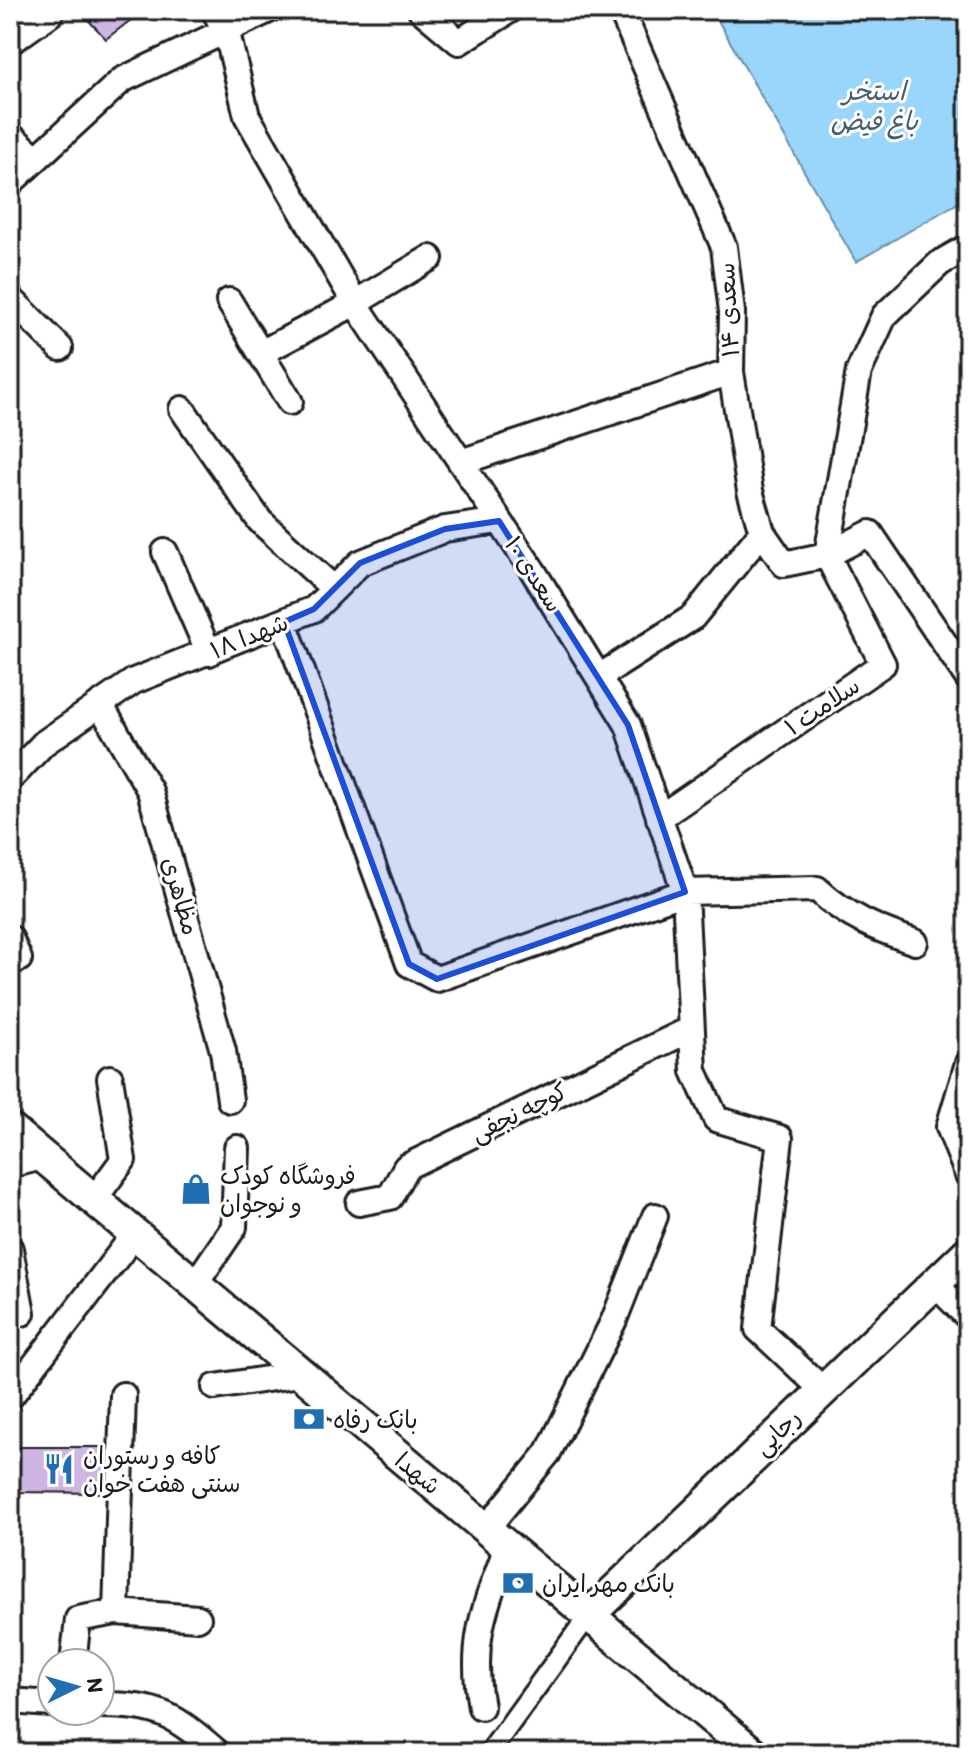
<svg xmlns="http://www.w3.org/2000/svg" width="978" height="1763" font-family="Itim,'Playpen Sans Arabic',sans-serif">
<style>
.water{fill:#9ad6fb;stroke:#688ca2;stroke-width:2}
.building{fill:#ceb5e3;stroke:#1c1c1c;stroke-width:2}
.lines{fill:none;stroke-linecap:round;stroke-linejoin:round}
.pedestrian-casing{stroke:#1c1c1c;stroke-width:24}
.minor-casing{stroke:#1c1c1c;stroke-width:30}
.tertiary-casing{stroke:#1c1c1c;stroke-width:36}
.secondary-casing{stroke:#1c1c1c;stroke-width:40}
.pedestrian{stroke:#fff;stroke-width:18}
.minor{stroke:#fff;stroke-width:24}
.tertiary{stroke:#fff;stroke-width:30}
.secondary{stroke:#fff;stroke-width:34}
.marked{fill:#1d4ed8;fill-opacity:0.2;stroke:#1d4ed8;stroke-width:6;stroke-linejoin:round}
.labels{text-anchor:middle;dominant-baseline:central;stroke-width:6;stroke-linejoin:round;paint-order:stroke}
.street-label{font-size:24px;fill:#1c1c1c;stroke:#fff}
.poi-label{font-size:24px;fill:#1c1c1c;stroke:#fff;text-anchor:start}
.water-label{font-size:26px;font-style:italic;fill:#485d6a;stroke:#fff}
</style>
<rect width="100%" height="100%" fill="#fff"/>
<filter id="ink" filterUnits="userSpaceOnUse"><feTurbulence type="fractalNoise" baseFrequency=".0125" numOctaves="2"/><feDisplacementMap in="SourceGraphic" scale="16" xChannelSelector="R" yChannelSelector="G"/><feConvolveMatrix kernelMatrix="1 2 1 2 8 2 1 2 1" color-interpolation-filters="sRGB"/></filter>
<g filter="url(#ink)">
<path class="water" d="M712,10H968V197L856,262Z"/>
<path class="building" d="M79,10H144L106,39Z
M10,1447H108L107,1493L10,1492Z"/>
<g class="lines">
<defs>
<path id="pedestrian" d="M489,1753L589,1615"/>
<path id="minor" d="M214,10L227,33L247,116L355,303L533,571L628,725L685,892L694,1071L716,1119L780,1138L758,1329L822,1389
M421,10L459,42L510,10
M621,10L724,247L732,312L731,372L750,491L762,532L784,564L827,555L870,533L968,678
M10,135L36,158
M10,183L122,80L269,10
M10,298L60,348
M229,301L290,402
M261,353L355,303L430,258
M182,409L260,521L334,589
M461,462L731,372
M165,552L209,653
M284,622L409,964L437,979L685,892L817,889C847,917 877,929 915,942
M599,677L693,617L762,532
M100,704L150,791L223,1051L230,1100
M10,779L44,743L134,681L314,609L360,563L445,529L499,521
M659,818L883,664L827,555L859,371L884,316L940,263L968,247
M10,938L19,959
M968,1063L949,1127L968,1175
M10,1165L42,1157
M93,1201L123,1160L110,1078
M359,1203L390,1197L406,1167L691,1029
M10,1249L22,1313
M934,1283L968,1317
M194,1286L234,1227L237,1148
M215,1387L300,1374
M10,1397L134,1235
M486,1529L548,1453L614,1320L655,1216
M116,1612L198,1618
M73,1663L78,1619L116,1612L123,1395
M10,1701L52,1704
M100,1705C160,1705 174,1715 218,1753
M481,1707C469,1641 485,1607 507,1547"/>
<path id="tertiary" d="M10,1129L753,1753
M589,1615L968,1252"/>
<path id="secondary" d="M10,36L47,10"/>
</defs>
<use href="#pedestrian" class="pedestrian-casing"/>
<use href="#minor" class="minor-casing"/>
<use href="#tertiary" class="tertiary-casing"/>
<use href="#secondary" class="secondary-casing"/>
<use href="#pedestrian" class="pedestrian"/>
<use href="#minor" class="minor"/>
<use href="#tertiary" class="tertiary"/>
<use href="#secondary" class="secondary"/>
</g>
</g>
<path class="marked" d="M499,521L628,725L685,892L437,979L409,964L284,622L314,609L360,563L445,529Z"/>
<defs>
<symbol id="shop-bare" viewBox="-9 -9 18 18"><path d="M-5-2.5h2.3a2.7 3.5 0 0 1 5.4 0H5L5.5 6h-11ZM-1.5-2.5h3a1.5 2.3 0 0 0-3 0Z" fill="#1f6fb2" stroke="#fff" stroke-width="2.5" paint-order="stroke"/></symbol>
<symbol id="bank-bare" viewBox="-9 -9 18 18"><path d="M-6-4H6V4H-6ZM0-2.3a2.3 2.3 0 1 0 0 4.6a2.3 2.3 0 1 0 0-4.6Z" fill="#1f6fb2" stroke="#fff" stroke-width="2.5" paint-order="stroke"/></symbol>
<symbol id="restaurant-bare" viewBox="-9 -9 18 18"><path d="M-5-6h1v4h1v-4h1v4h1v-4h1v5L-1.5 .5V6h-2V.5L-5-1ZM5-6V6H3V1.5H1.5Q1.5-4 5-6Z" fill="#1f6fb2" stroke="#fff" stroke-width="2.5" paint-order="stroke"/></symbol>
</defs>
<g fill-rule="evenodd">
<use href="#shop-bare" x="174" y="1167" width="44" height="44"/>
<use href="#bank-bare" x="287" y="1397" width="44" height="44"/>
<use href="#restaurant-bare" x="37" y="1447" width="44" height="44"/>
<use href="#bank-bare" x="496" y="1561" width="44" height="44"/>
</g>
<g class="labels">
<g class="street-label">
<text transform="translate(728 310) rotate(-93)">سعدی ۱۴</text>
<text transform="translate(534 574) rotate(57)">سعدی ۱۰</text>
<text transform="translate(249 636) rotate(-22)">شهدا ۱۸</text>
<text transform="translate(822 706) rotate(-34)">سلامت ۱</text>
<text transform="translate(181 896) rotate(74)">مظاهری</text>
<text transform="translate(519 1112) rotate(-26)">کوچه نجفی</text>
<text transform="translate(777 1432) rotate(-44)">رجایی</text>
<text transform="translate(418 1473) rotate(40)">شهدا</text>
</g>
<g class="poi-label">
<text x="220" y="1175">فروشگاه کودک<tspan x="220" dy="28">و نوجوان</tspan></text>
<text x="333" y="1419">بانک رفاه</text>
<text x="83" y="1455">کافه و رستوران<tspan x="83" dy="28">سنتی هفت خوان</tspan></text>
<text x="542" y="1583">بانک مهر ایران</text>
</g>
<g class="water-label">
<text x="874" y="91">استخر<tspan x="874" dy="30">باغ فیض</tspan></text>
</g>
</g>
<rect width="978" height="1763" fill="none" stroke="#fff" stroke-width="40"/>
<rect x="20" y="20" width="938" height="1723" fill="none" stroke="#1c1c1c" stroke-width="3" filter="url(#ink)"/>
<g transform="translate(76 1687) rotate(85)"><circle r="38" fill="#ffffff" stroke="#a4a4a4" stroke-width="2"/>
<path d="M0-6L14 30L0 20L-14 30Z" fill="#1f6fb2"/>
<text y="-12" font-size="22" font-weight="bold" text-anchor="middle" fill="#1c1c1c">N</text>
</g>
</svg>
